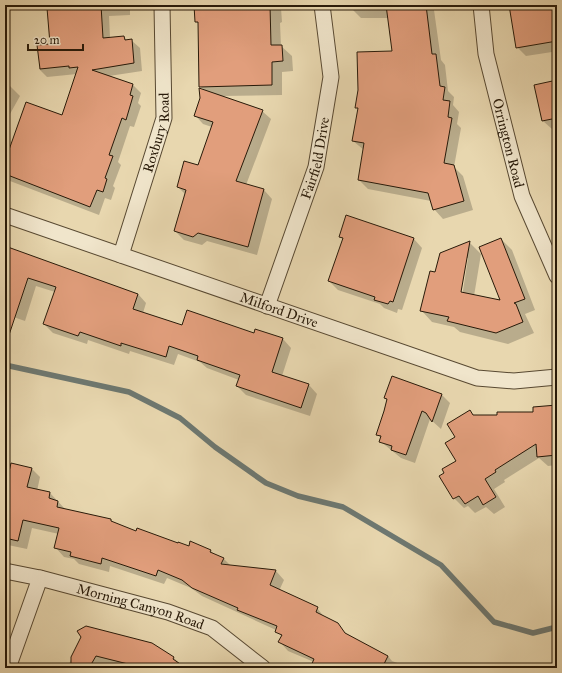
<svg xmlns="http://www.w3.org/2000/svg" width="562" height="673" font-family="'IM FELL Great Primer',serif">
<style>
.shadow{fill:#0003;fill-rule:evenodd}
.lines{fill:none;stroke-linecap:round;stroke-linejoin:round}
.stream{stroke:#6d7871;stroke-width:5.5}
.building{fill:#e19e7c;stroke:#281a09}
.street-casing{stroke:#584932;stroke-width:17}
.street{stroke:#f0e5cb;stroke-width:15}
.labels{text-anchor:middle;dominant-baseline:central;stroke-width:4;stroke-linejoin:round;paint-order:stroke}
.street-label{font-size:14px;fill:#281a09;stroke:#f0e5cb}
</style>
<rect width="100%" height="100%" fill="#e8d7af"/>
<filter id="stains"><feTurbulence type="fractalNoise" baseFrequency=".005" numOctaves="4"/><feColorMatrix values="0 0 0 0 .2 0 0 0 0 .09 0 0 0 0 .02 0 0 0 .5 -.17"/></filter>
<radialGradient id="worn" r=".72"><stop offset=".6" stop-color="#630" stop-opacity="0"/><stop offset="1" stop-color="#630" stop-opacity=".3"/></radialGradient>
<path class="shadow" d="M54,5H130V15L109,16L110,38L124,37L127,41L131,40L140,48L142,71L109,76L133,85L141,93L138,103L141,106L134,127L130,126L118,162L121,165L113,186L115,188L111,200L105,198L99,215L10,181L5,176V164L63,116L77,74L47,77L39,69L48,45H51Z
M194,5H283V7L281,8L282,22L280,23L281,46L292,56L293,71L282,72V95L222,96L262,111L271,119L246,185L264,190L272,199L257,255L207,241L202,245L184,240L175,231L185,194L178,187L198,166L212,127L203,124L195,115L205,91L200,86L199,24L196,22Z
M352,5H438L434,10L441,60L445,65L448,91L454,97L453,105L459,112L457,124L461,128L454,167L463,176L473,210L443,219L434,209L431,201L368,189L359,180L364,150L353,141L359,110L356,107L393,52L389,18H361L352,9Z
M512,5H557V73L552,52L526,56L517,47Z
M557,81V128L552,129L543,121Z
M5,85L10,86L20,96L5,123Z
M347,216L414,239L422,248L402,310L398,309L397,313L384,308L380,304L338,290L329,281L343,239L340,236Z
M501,239L512,250L535,310L525,314L534,333L508,344L460,332L454,327L432,322L421,310L436,274L441,254L470,243L481,254L474,296L502,302ZM466,258H468L462,297H460Z
M5,247L138,294L146,303L143,313L183,327L255,334L256,330L283,339L291,348L282,376L309,385L317,394L310,416L246,395L237,386L239,380L207,368L200,362L178,354L174,365L130,351L129,354L88,340L87,344L53,333L44,324L55,292L36,286L25,321L5,314Z
M441,394L450,403L441,429L430,419L415,463L401,458L380,441L381,438L377,434L387,400L385,398Z
M557,406V465L548,466L539,458L504,480L505,482L494,489L505,507L494,514L486,507L475,513L468,506L464,508L454,498L457,437L470,411L474,416H498L534,413Z
M5,463L32,469L40,477L37,491L50,493L66,510L111,520L114,523L136,532L189,547L210,550L215,555L223,558L231,566L276,571L284,580L279,591L317,608L325,618L347,635L388,656L392,661L411,668H315L314,662L288,651L280,642L282,637L276,630L202,596L191,588L167,578L164,584L110,566L109,572L79,564L74,559L64,557L56,548L59,534L32,528L27,549L8,545L5,542Z
M82,637L152,644L174,658L184,668H122L104,664L102,668H67Z"/>
<g class="lines">
<path class="stream" d="M5,365L129,392L180,418L215,447L266,483L298,496L343,507L441,565L494,622L533,633L557,627"/>
</g>
<path class="building" d="M70,5H101L103,38L124,36L125,40L132,39L134,63L92,70L133,84L130,95L133,96L126,120L122,118L109,155L113,156L105,178L107,179L103,192L97,190L90,207L5,174V161L26,102L62,115L78,67L69,68V66L40,69L37,45L50,44L47,8L70,7Z
M194,5H270L271,45H282L283,61L272,62V85L199,87L198,22H195Z
M386,5H426L432,54H436L440,86L445,87L443,100L450,101L448,117L452,118L444,163L454,165L464,201L433,210L428,193L358,180L364,143L352,141L358,108H355L358,90L357,52L392,51Z
M509,5H557V41L516,48Z
M557,80V118L542,121L534,85Z
M199,88L263,110L236,181L264,189L248,247L198,233L193,237L174,231L186,190L177,187L184,161L198,165L213,122L194,116L200,98Z
M346,215L414,238L393,302L390,301L388,304L374,300L375,297L328,281L343,238L339,237Z
M501,238L525,299L514,303L516,304L523,322L496,333L447,321L449,317L420,311L430,271L435,272L440,253L470,241L461,292L500,300L479,247Z
M5,246L138,294L133,309L182,325L187,310L254,333L255,329L283,338L272,372L309,384L301,408L236,386L240,375L197,360L198,356L169,346L166,357L121,343V346L80,332L78,336L43,324L56,287L28,278L8,338H5Z
M392,376L442,394L432,422L426,413L422,411L406,455L391,450L392,446L379,442L381,436L376,435L384,411L387,399L384,398Z
M557,405V455L537,457L536,444L495,470L496,472L485,479L496,497L483,505L478,496L465,504L459,496L453,499L439,476L444,473L442,469L456,461L445,443L455,437L447,424L470,410L473,415H497V412H533V407Z
M11,463L32,468L27,487L50,492L49,498L58,501L57,507L111,519V521L136,531L137,528L178,543V542L189,546L190,541L211,550L210,552L224,558L221,564L276,570L270,585L318,607L316,612L338,623L345,633L388,656L382,668H310L314,659L278,642L282,635L275,632L277,626L237,610L238,608L192,588L182,580L158,570L156,576L102,558L101,564L70,556L71,552L54,548L59,528L23,520L18,541L5,538V489Z
M86,626L152,643L174,657L173,659L186,668H126L128,664L96,656L89,668H79L71,664V657L81,637L77,631Z"/>
<g class="lines">
<defs>
<g id="street">
<path id="s1" d="M481,5L486,54L522,196L557,276"/>
<path id="s2" d="M5,215L477,378L514,381L557,377"/>
<path id="s3" d="M121,255L164,118L162,5"/>
<path id="s4" d="M267,306L316,167L331,77L322,5"/>
<path id="s5" d="M5,571L40,578L168,612L212,628L263,668"/>
<path d="M8,668L40,578"/>
</g>
</defs>
<use href="#street" class="street-casing"/>
<use href="#street" class="street"/>
</g>
<g class="labels">
<g class="street-label">
<text stroke="none"><textPath href="#s3" startOffset="128">Roxbury Road</textPath></text>
<text stroke="none"><textPath href="#s1" startOffset="141">Orrington Road</textPath></text>
<text stroke="none"><textPath href="#s4" startOffset="156">Fairfield Drive</textPath></text>
<text stroke="none"><textPath href="#s2" startOffset="290">Milford Drive</textPath></text>
<text stroke="none"><textPath href="#s5" startOffset="140">Morning Canyon Road</textPath></text>
</g>
</g>
<rect width="562" height="673" fill="none" stroke="#e8d7af" stroke-width="20"/>
<rect x="6" y="6" width="550" height="661" fill="none" stroke="#281a09" stroke-width="2"/>
<rect x="10" y="10" width="542" height="653" fill="none" stroke="#281a09"/>
<path d="M28 44v6h55v-6" fill="none" stroke="#281a09" stroke-width="2"/>
<text x="34" y="44" font-size="12" fill="#281a09" stroke="#f0e5cb" stroke-width="3" paint-order="stroke">20 m</text>
<rect width="100%" height="100%" filter="url(#stains)"/>
<rect width="100%" height="100%" fill="url(#worn)"/>
</svg>
